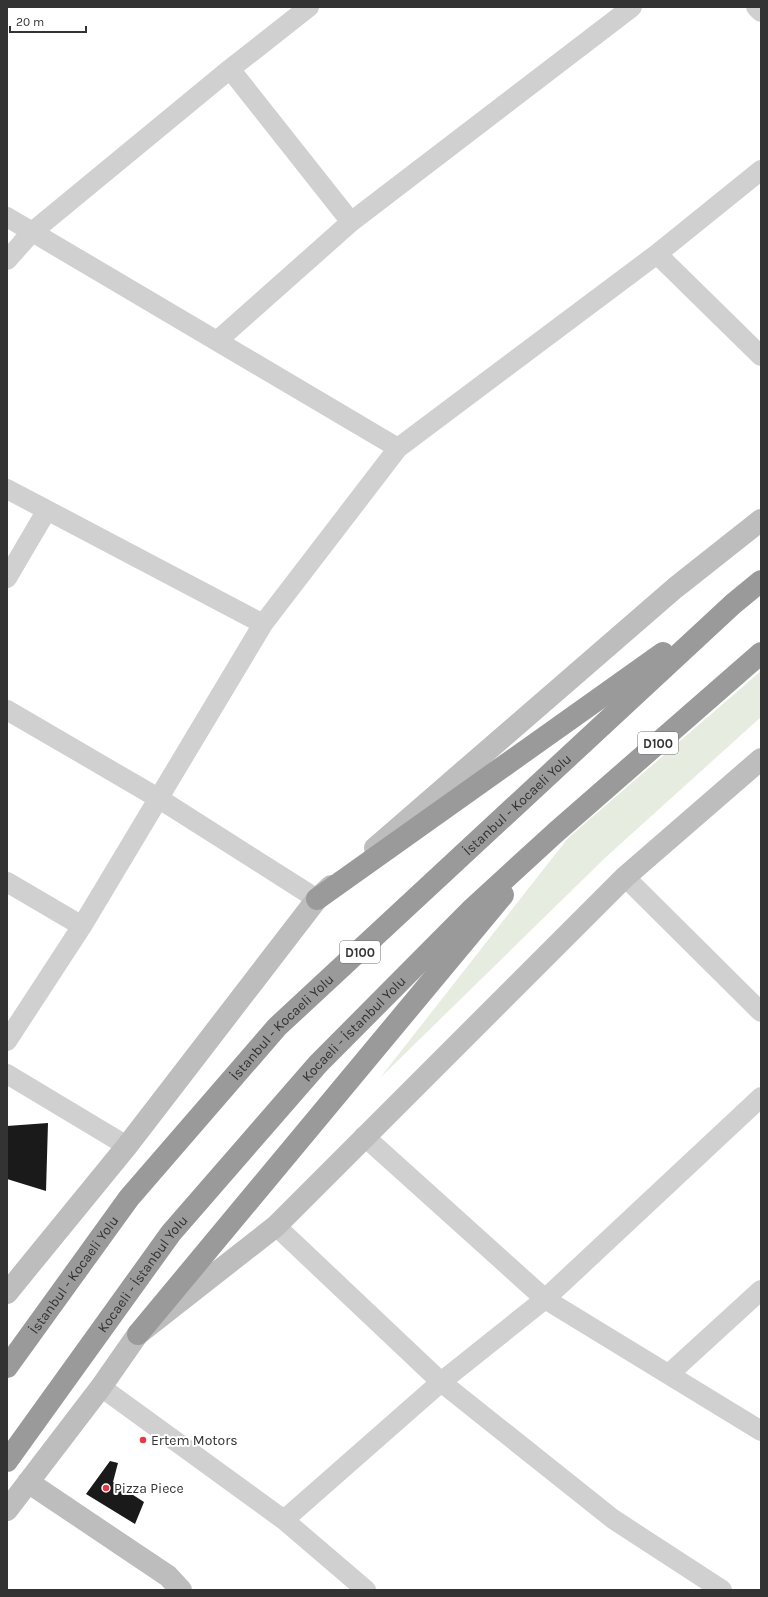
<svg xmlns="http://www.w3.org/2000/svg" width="768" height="1597" font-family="Karla,sans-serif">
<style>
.green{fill:#e6ecdf}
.building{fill:#1a1a1a}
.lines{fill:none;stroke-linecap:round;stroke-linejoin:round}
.street{stroke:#d0d0d0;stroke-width:20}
.secondary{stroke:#bdbdbd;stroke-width:22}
.highway{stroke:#9a9a9a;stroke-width:22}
.poi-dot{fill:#e63946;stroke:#fff;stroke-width:1.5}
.labels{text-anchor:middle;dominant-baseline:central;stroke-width:4;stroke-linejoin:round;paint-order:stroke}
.shield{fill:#fff;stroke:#707070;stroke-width:1}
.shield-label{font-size:13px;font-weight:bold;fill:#333}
.street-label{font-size:14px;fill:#333;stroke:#fff}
.poi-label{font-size:14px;fill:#333;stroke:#fff;text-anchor:start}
</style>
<rect width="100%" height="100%" fill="#fff"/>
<path class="green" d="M761,671V717L606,857L380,1078L568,838Z"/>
<path class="building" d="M48,1123L46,1191L7,1179V1126Z
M110,1461L118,1463L113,1482L144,1502L135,1524L86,1494Z"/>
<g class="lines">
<path class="street" d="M756,7L761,12
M230,69L351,222
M7,217L398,448
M657,254L761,356
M7,260L31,233L230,69L309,7
M217,341L351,222L632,7
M7,489L263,624
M7,578L47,510
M7,710L158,798L317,899
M625,877L761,1012
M7,882L82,926
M7,1041L82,926L263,624L398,448L657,254L761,170
M7,1074L127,1146
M364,1136L545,1299L761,1431
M276,1226L441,1382L613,1519L722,1590
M669,1374L761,1290
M101,1387L284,1520L366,1590
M284,1520L441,1382L545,1299L761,1097"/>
<path class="secondary" d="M375,848L675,588L761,520
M7,1293L127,1146L317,899L331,886
M28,1482L168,1576L181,1590
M7,1510L101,1387L138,1334L276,1226L625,877L761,759"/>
<g class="highway">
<path d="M317,899L663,653"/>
<path d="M138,1334L503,895"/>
<path id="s1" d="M7,1367L129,1198L277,1027L733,604L761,581"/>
<path id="s2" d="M7,1461L171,1233L318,1064L473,908L555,833L761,653"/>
</g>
</g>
<g class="poi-dot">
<circle cx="143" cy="1440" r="4"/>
<circle cx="106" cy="1488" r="4"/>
</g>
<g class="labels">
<g class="shield">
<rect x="638" y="732" width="40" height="22" rx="3"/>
<rect x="340" y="941" width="40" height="22" rx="3"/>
</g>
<g class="shield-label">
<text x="658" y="743">D100</text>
<text x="360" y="952">D100</text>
</g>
<g class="street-label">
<text stroke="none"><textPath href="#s1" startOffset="762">İstanbul - Kocaeli Yolu</textPath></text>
<text stroke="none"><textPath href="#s1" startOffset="438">İstanbul - Kocaeli Yolu</textPath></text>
<text stroke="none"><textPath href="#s2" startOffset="555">Kocaeli - İstanbul Yolu</textPath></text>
<text stroke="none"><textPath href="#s1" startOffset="114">İstanbul - Kocaeli Yolu</textPath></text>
<text stroke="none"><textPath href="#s2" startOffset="231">Kocaeli - İstanbul Yolu</textPath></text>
</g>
<g class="poi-label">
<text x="151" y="1440">Ertem Motors</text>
<text x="114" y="1488">Pizza Piece</text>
</g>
</g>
<rect width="768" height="1597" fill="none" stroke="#333333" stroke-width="16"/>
<path d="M10 26v6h76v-6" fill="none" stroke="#333333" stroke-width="2"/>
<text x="16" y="26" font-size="12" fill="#333333" stroke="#ffffff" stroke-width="3" paint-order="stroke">20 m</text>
</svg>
